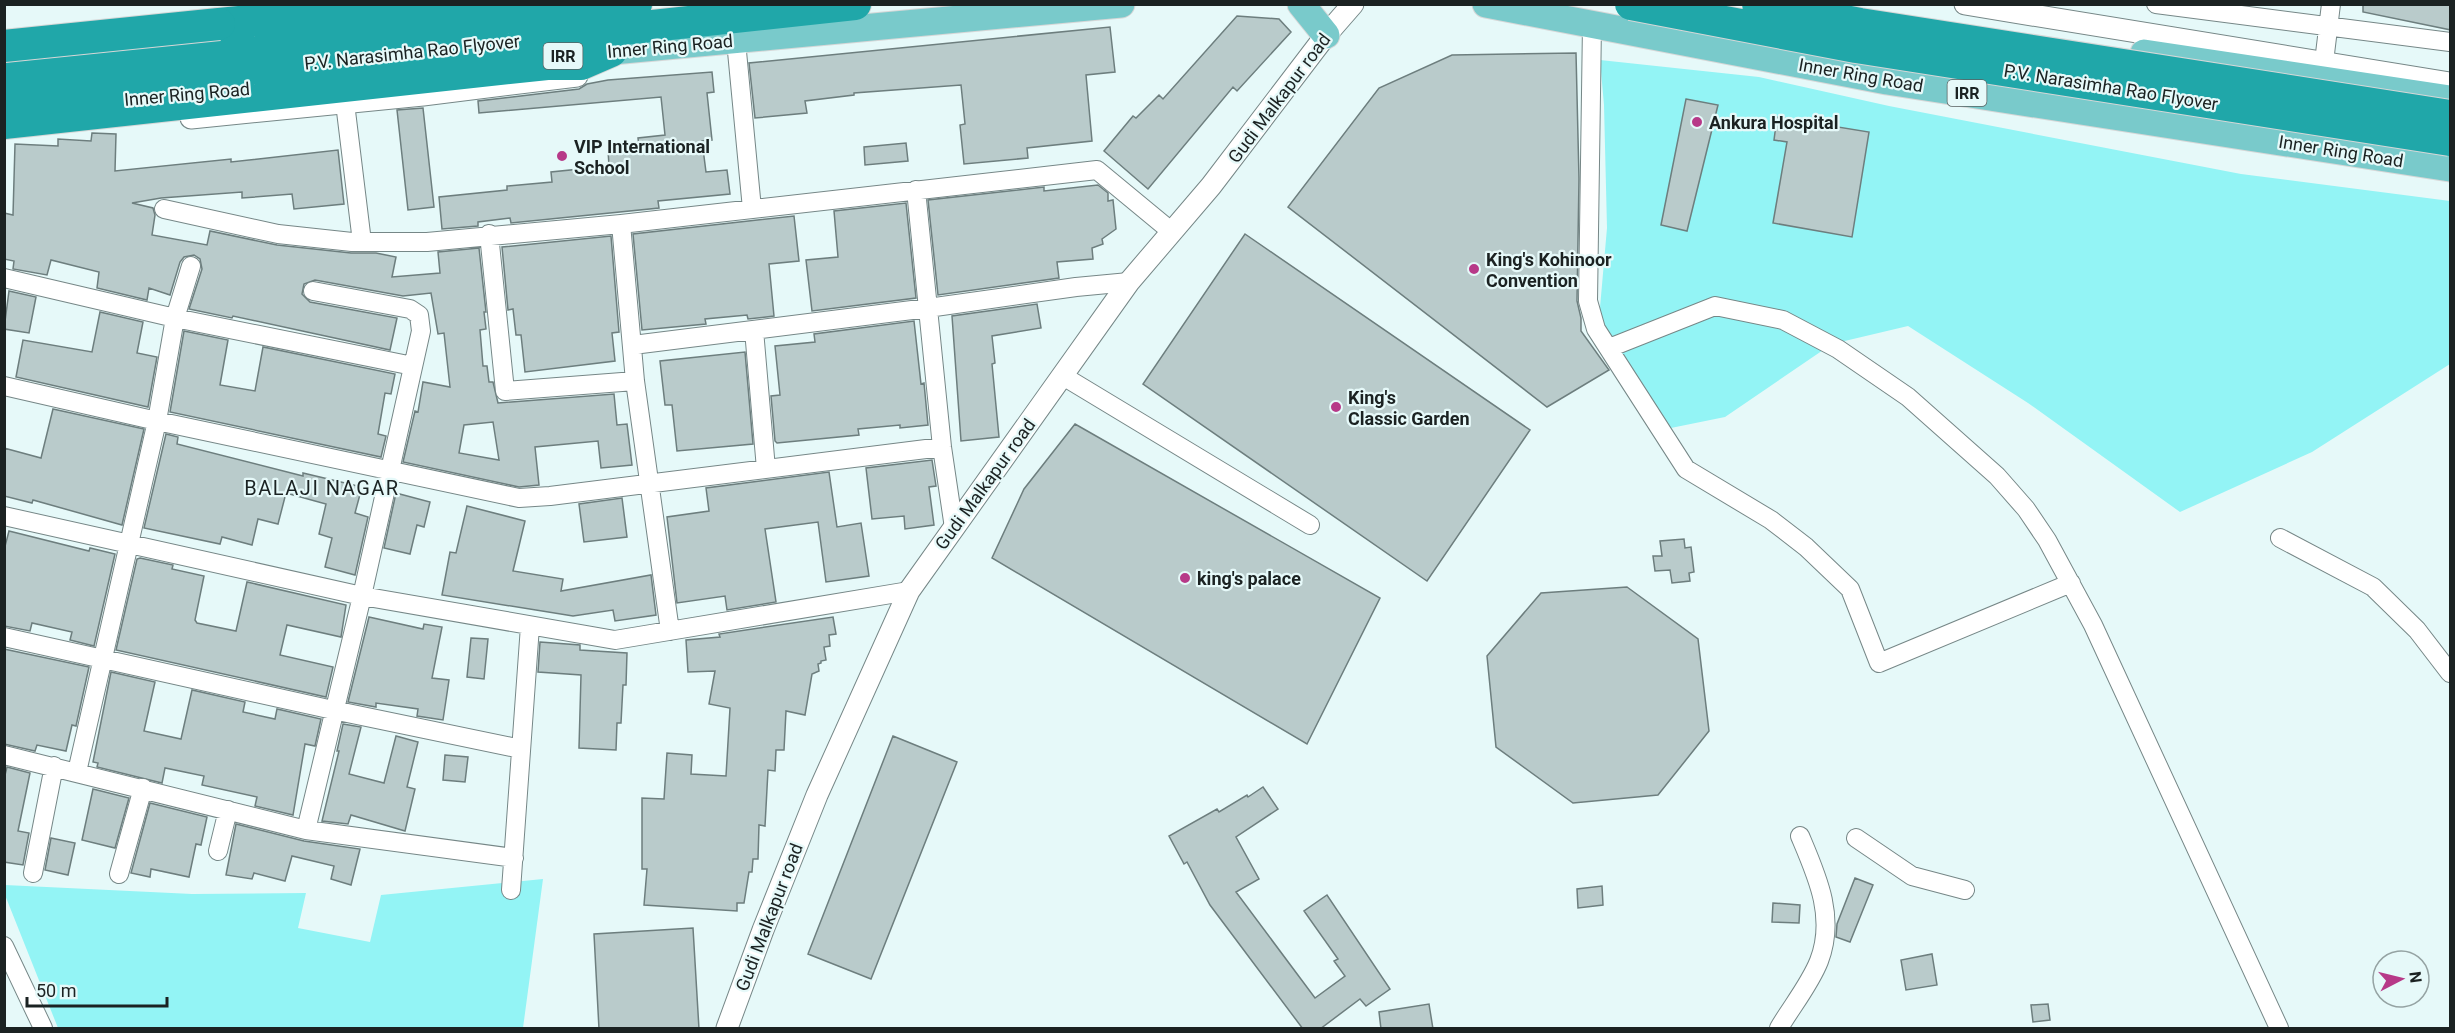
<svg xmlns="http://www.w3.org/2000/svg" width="2455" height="1033" font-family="Roboto,sans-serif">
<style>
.green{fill:#93f4f5}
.building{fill:#b9cbcb;stroke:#6d7e7e;stroke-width:1.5;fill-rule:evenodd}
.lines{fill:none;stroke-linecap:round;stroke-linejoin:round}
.minor-casing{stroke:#768787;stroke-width:20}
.tertiary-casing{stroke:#768787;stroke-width:23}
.primary-casing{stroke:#d6d7d7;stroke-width:29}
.motorway-casing{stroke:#d6d7d7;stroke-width:34}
.minor{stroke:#fff;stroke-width:18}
.tertiary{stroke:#fff;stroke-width:21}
.primary{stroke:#79cacb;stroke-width:27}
.motorway{stroke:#20a7a9;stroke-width:32}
.motorway-bridge-casing{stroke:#d6d7d7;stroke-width:34;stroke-linecap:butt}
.motorway-bridge{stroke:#20a7a9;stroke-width:32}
.poi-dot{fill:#b73988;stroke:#e6f9f9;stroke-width:2}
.labels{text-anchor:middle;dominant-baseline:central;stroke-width:4.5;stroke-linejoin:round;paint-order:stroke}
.shield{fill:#e6f9f9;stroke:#586262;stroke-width:1.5}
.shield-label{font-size:16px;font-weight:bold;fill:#1b2222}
.street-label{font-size:18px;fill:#1b2222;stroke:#e6f9f9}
.poi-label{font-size:18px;font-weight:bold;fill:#1b2222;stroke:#e6f9f9;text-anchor:start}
.neighbourhood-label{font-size:20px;letter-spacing:1.5px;fill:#1b2222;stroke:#e6f9f9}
</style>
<rect width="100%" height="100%" fill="#e6f9f9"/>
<path class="green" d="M1600,60L1759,77L1889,106L2241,174L2450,201V364L2312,452L2180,512L2028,403L1908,326L1832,344L1725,417L1661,430L1599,319L1607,228L1604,105Z
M543,879L523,1028H58L5,895V885L192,894L306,893L298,928L370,942L381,895Z"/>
<path class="building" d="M2363,4H2451V30L2363,12Z
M1237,16L1279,19L1291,32L1237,91L1233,87L1148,189L1104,151L1133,116L1136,118L1159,95L1163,99Z
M1110,27L1115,72L1086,75L1092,141L1027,148L1028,158L964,164L960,125L965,124L961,85L854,93V95L805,101L807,113L755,118L749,63Z
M1576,53L1579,179L1577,301L1581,318V331L1609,370L1547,407L1288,207L1379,88L1452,55Z
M712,72L714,92L707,93L712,140L702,141L706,172L727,170L730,194L658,201L659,208L511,223L510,218L478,222V226L442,229L439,197L507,190V186L552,182L551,172L609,166L608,150L639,147L638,138L665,135L661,97L479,113L478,101L579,89L587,84L608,80Z
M1686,99L1718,105L1687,231L1661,225Z
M423,108L434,207L408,210L397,110Z
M1777,117L1869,132L1852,237L1773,223L1787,142L1774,140Z
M92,133L116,134L115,171L231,159V162L338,150L344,204L294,209L292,194L242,198V192L161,198L132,203L153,208L155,215L152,235L207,245L210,231L277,245L351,253H376L396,257L392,277L440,273L438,252L479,248L486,312H484L486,329L480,330L483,366H487L489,382H493L498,403L614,394L617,425L627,424L632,465L601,468L598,441L535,447L539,485L519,487L403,462L415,411L418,412L423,382L450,387L444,333L438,334L431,293L403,296L315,280L304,284L302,294L310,302L397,318L390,350L233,316L232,318L189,309L202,269L200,259L194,255L184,257L180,262L170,295L149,288L147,300L97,288L99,272L51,260L47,275L13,269L14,261L4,259V213L13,215L15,144L58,146V139L91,141ZM493,422L499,460L459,453L464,425Z
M906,143L908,161L865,165L864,147Z
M1098,185L1108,193V201L1113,200L1116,229L1102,239L1103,244L1092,248L1093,259L1057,262L1059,278L938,295L928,200L1044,187V191Z
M906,203L916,298L812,311L806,260L838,257L834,211Z
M794,216L799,261L769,264L774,316L748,319L747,315L705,319L706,324L642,330L633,234Z
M1245,234L1530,430L1427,581L1143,384Z
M611,236L619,332L612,333L615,361L525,372L521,335H516L513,309L508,310L502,247Z
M9,291L36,297L29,333L4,329Z
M1037,304L1041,328L992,336L995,363L992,364L999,437L961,441L952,316Z
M100,312L143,322L137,353L157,357L148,407L16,377L23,340L92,352Z
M914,321L921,384L924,383L928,425L900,428V425L858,429L859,435L777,443L775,441L771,396L780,395L775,346L815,342L814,334Z
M184,331L228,340L220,385L255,391L263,347L395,374L391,394L385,393L378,434L386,436L381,457L170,412Z
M745,352L753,444L677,451L672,405H665L660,361Z
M53,409L144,429L122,525L33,500L32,503L4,496V448L41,458Z
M1075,424L1380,598L1307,744L992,558L1024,489Z
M166,434L178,437L177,444L303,476V473L362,487L355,513L368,517L355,575L325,567L332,538L319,534L326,504L286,493L278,524L258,519L252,545L222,537L220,544L144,528Z
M932,460L936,486L929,487L934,525L905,529L904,516L872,519L866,468Z
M829,472L837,527L861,523L869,576L826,582L818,522L765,529L776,602L727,610L725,596L677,603L667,517L709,511L706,488Z
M396,493L430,502L424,527L417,525L410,554L384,548Z
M622,498L627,537L584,542L579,504Z
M467,506L525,521L513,571L563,579L561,591L651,575L656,615L615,621L613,610L573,616L442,595L450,552L456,553Z
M9,531L89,551L90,548L115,554L94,646L70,640L72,632L32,623L30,631L4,626V550Z
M1684,539L1685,548L1691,547L1694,572L1689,573L1690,581L1672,583L1670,570L1655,571L1653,556H1662L1660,541Z
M140,558L173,565L172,569L204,576L195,620L197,623L236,631L247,582L346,605L341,637L287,625L280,655L333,667L326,697L116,650L137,559Z
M1627,587L1698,639L1709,731L1658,795L1573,803L1496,747L1487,656L1541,593Z
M369,617L423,629L424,624L442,627L432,678L449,680L443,720L417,716L418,709L376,703V707L348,702Z
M833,617L836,634L829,635L830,646L824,647L826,660L821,661V663L818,664L819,671L812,674L805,715L786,711L784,750H776L775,771L768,770L765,826L759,825L758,859H753L752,872H749L744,903H737V911L644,905L647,869H642V798L664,799L667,753L692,755L691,774L726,776L730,708L709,704L715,671L688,672L686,640L720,637L719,634Z
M471,638L488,639L484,679L467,677Z
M540,642L580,645V650L627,653L626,685H623L621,723H617L616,750L579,748L581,675L538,672Z
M4,649L89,667L76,726L72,725L66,751L37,745L35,751L4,744Z
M111,672L155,682L144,731L181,739L192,690L245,702L243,712L275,719L277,709L321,719L315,746L305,744L293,815L255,806L257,797L202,785L204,776L165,768L162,783L97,767L98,763L93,762Z
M343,724L361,727L349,774L384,783L396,736L418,742L407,787L415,789L405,831L351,815L348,824L322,821L339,751H337Z
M893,736L957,762L871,979L808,954Z
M445,755L468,757L465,782L443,780Z
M7,767L30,773L18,831L29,833L23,865L4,862V779Z
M1263,787L1278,809L1236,837L1259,879L1236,892L1315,998L1345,976L1334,961L1338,959L1304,911L1327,895L1390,989L1366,1006L1360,999L1320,1029H1303L1210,905L1187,862L1184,864L1169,836L1217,809L1219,812L1247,795L1248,797Z
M93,789L129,798L115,848L82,840Z
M150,803L207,817L201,845L196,844L189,877L151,869L150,877L131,873Z
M236,824L304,841L360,849L351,885L331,879L334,866L292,856L285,881L254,873L252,879L226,875Z
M51,838L75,843L68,875L45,870Z
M1855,878L1873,885L1850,942L1836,937L1837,924Z
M1602,886L1603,905L1578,908L1577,889Z
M1773,903L1800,905L1799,923L1772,922Z
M693,928L699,1029H599L594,934Z
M1932,954L1937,985L1906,990L1901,960Z
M1429,1004L1433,1029H1381L1379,1012Z
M2048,1004L2050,1020L2033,1022L2031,1005Z"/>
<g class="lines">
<defs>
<path id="minor" d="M2156,4L2450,42
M1592,24L1588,301L1596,329L1686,469L1771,520L1806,547L1850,589L1879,663L2071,583
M736,41L752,209
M2324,62L2331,4
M345,103L362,242
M916,190L942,447L954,528
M164,209L278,234L352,242H427L621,224L1097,170L1172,232
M621,224L635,381L670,631
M489,234L505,391L635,381
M4,278L175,318L413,366
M754,330L766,469
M633,345L928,308L1076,287L1129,282
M1609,348L1715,306L1783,320L1838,349L1908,397L1997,476L2026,509L2047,540L2093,625L2279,1028
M1063,376L1310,525
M4,386L157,421L519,498L550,496L942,447
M4,516L362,596L615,640L909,591
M2280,538L2373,587L2417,630L2450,673
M4,637L333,710L521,749
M4,755L306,830L362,596L421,331L419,315L410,309L313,291
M77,772L157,421L175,318L191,266
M306,830L514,858
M1856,838L1912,876L1965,890
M218,851L228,810
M33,873L54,766
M119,874L143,788
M511,890L530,626
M4,946L43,1028
M1779,1028C1792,1006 1810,984 1819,961C1836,917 1817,876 1800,836"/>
<path id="tertiary" d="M1965,4L2450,83
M191,118L423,95L577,76
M727,1028L763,930L817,795L909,591L1129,282L1211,186L1326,35L1353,4"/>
<path id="primary" d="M1301,4L1326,35
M1486,4L1887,81L2450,168
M591,53L1121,4
M2144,53L2450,99"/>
<path id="motorway" d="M219,24L394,7L454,8
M4,72L636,4
M4,96L855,4
M4,123L547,64H581L611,51"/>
</defs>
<use href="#minor" class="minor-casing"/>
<use href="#tertiary" class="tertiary-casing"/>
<use href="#primary" class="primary-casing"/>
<use href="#motorway" class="motorway-casing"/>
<use href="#minor" class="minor"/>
<use href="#tertiary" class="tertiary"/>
<use href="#primary" class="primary"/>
<use href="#motorway" class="motorway"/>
<defs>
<path id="motorway-bridge" d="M1631,4L1856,47L2450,140
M1758,4L1860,24L2450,116
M4,46L219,24"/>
</defs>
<use href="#motorway-bridge" class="motorway-bridge-casing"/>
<use href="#motorway-bridge" class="motorway-bridge"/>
</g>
<g class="poi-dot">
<circle cx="1697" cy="122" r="6"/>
<circle cx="562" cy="156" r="6"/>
<circle cx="1474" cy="269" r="6"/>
<circle cx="1336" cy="407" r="6"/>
<circle cx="1185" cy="578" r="6"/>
</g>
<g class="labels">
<g class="shield">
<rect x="543.5" y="43" width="39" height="26" rx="4.5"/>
<rect x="1947.5" y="80" width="39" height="26" rx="4.5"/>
</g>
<g class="shield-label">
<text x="563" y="56">IRR</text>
<text x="1967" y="93">IRR</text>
</g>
<g class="street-label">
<text transform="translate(670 46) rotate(-5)">Inner Ring Road</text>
<text transform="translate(412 52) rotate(-6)">P.V. Narasimha Rao Flyover</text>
<text transform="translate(1861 75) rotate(10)">Inner Ring Road</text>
<text transform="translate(2111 87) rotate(9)">P.V. Narasimha Rao Flyover</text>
<text transform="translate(187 94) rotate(-5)">Inner Ring Road</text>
<text transform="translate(1279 98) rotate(-53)">Gudi Malkapur road</text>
<text transform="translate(2341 151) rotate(9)">Inner Ring Road</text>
<text transform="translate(985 484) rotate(-54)">Gudi Malkapur road</text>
<text transform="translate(769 917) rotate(-69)">Gudi Malkapur road</text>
</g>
<g class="poi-label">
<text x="1709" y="122">Ankura Hospital</text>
<text x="574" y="146">VIP International<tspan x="574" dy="21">School</tspan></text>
<text x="1486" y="259">King's Kohinoor<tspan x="1486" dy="21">Convention</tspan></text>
<text x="1348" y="397">King's<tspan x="1348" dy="21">Classic Garden</tspan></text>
<text x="1197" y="578">king's palace</text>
</g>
<g class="neighbourhood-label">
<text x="322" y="488">BALAJI NAGAR</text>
</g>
</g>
<rect width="2455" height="1033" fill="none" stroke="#1b2222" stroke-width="12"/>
<g transform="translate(2401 979) rotate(83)"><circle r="28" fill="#e6f9f9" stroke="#95a3a3" stroke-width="1.5"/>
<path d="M0-4.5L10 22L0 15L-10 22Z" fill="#b73988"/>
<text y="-9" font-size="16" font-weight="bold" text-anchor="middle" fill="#1b2222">N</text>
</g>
<path d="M27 997v9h140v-9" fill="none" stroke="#1b2222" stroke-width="3"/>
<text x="36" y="997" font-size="18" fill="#1b2222" stroke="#e6f9f9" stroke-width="4.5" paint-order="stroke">50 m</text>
</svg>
